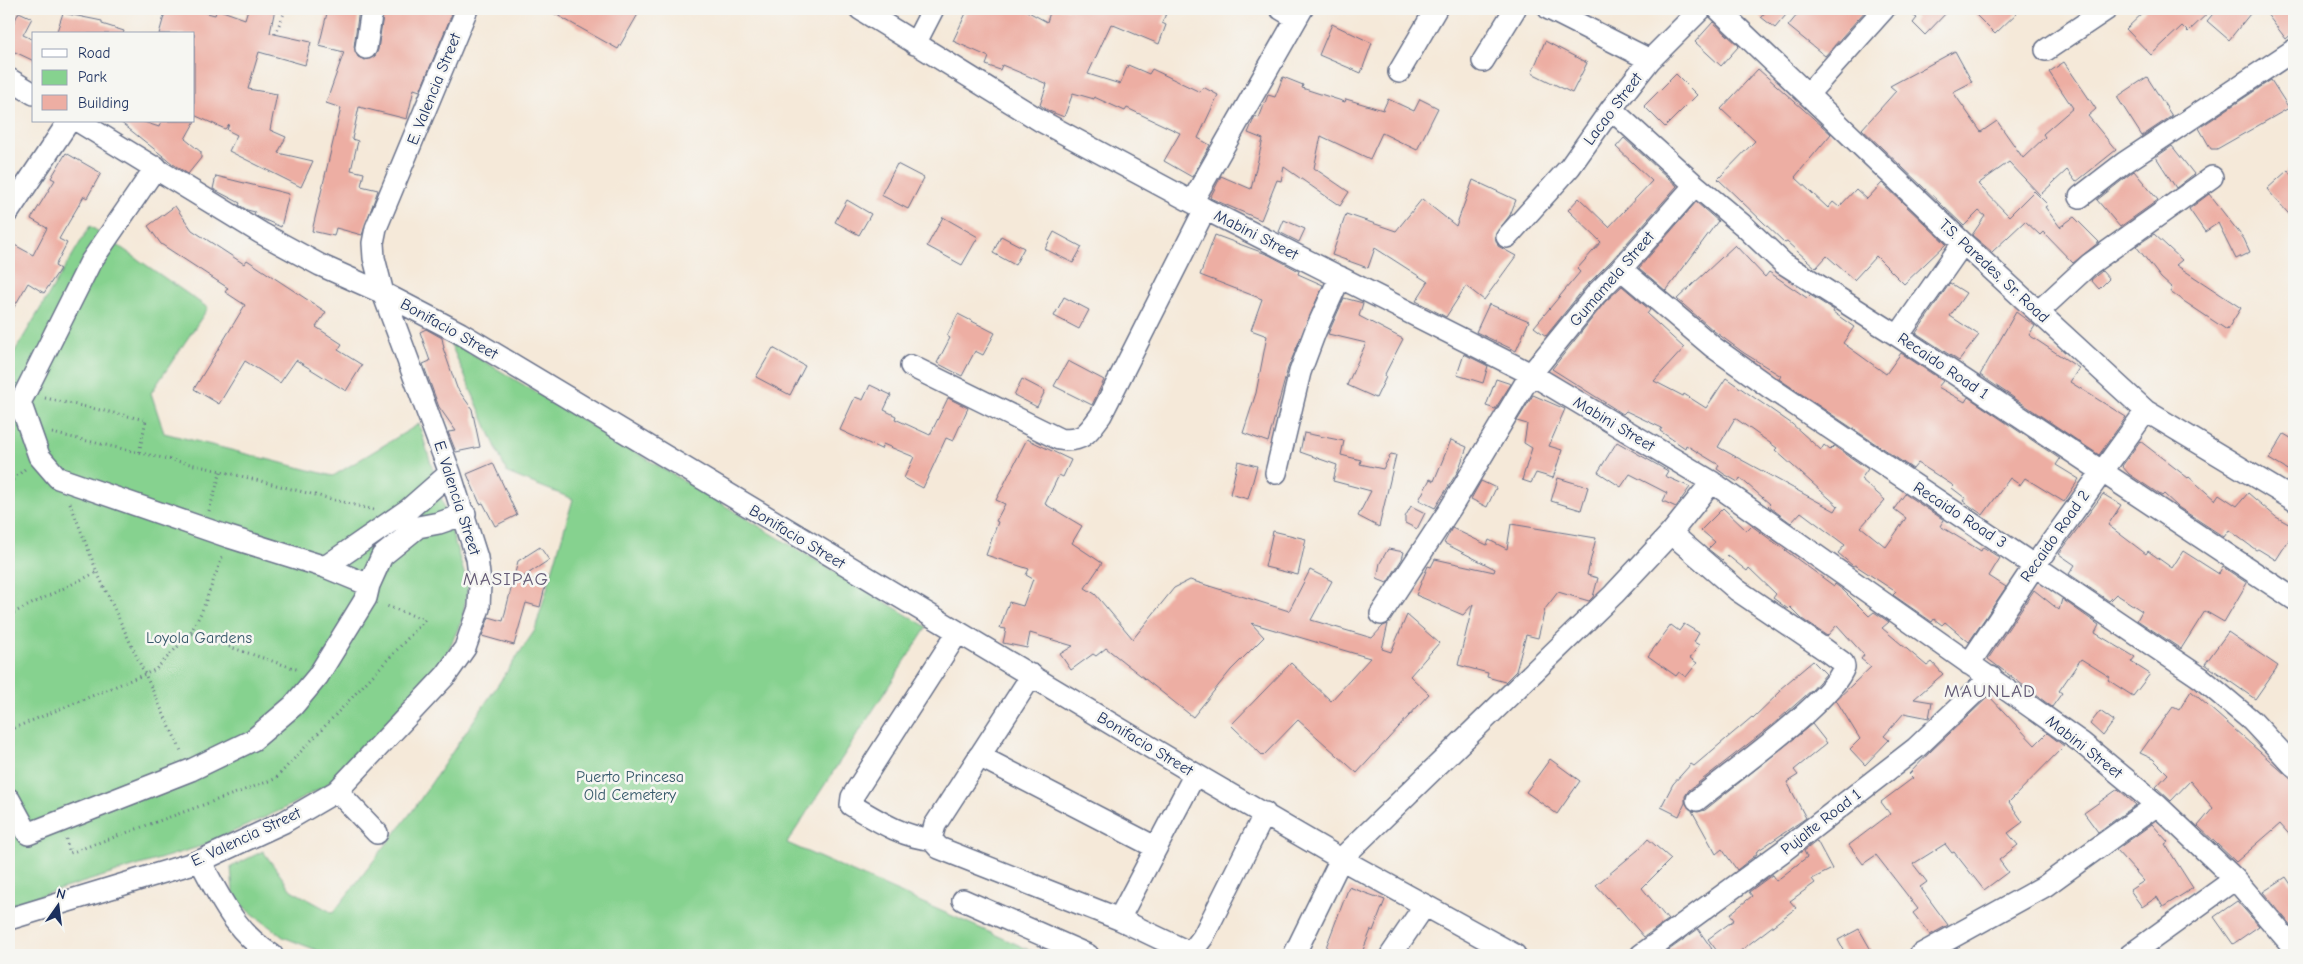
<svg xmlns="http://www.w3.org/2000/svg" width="2303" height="964" font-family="'Comic Neue',sans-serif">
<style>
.green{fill:#86d28f;stroke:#508076}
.building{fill:#edaea3;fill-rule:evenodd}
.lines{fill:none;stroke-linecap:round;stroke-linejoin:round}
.minor-casing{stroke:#677089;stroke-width:24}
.path{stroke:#677089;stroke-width:3;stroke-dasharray:1 4;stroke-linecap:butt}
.minor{stroke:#fff;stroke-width:21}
.labels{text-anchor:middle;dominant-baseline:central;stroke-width:5;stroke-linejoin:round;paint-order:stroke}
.street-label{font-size:16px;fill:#1b2f5e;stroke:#f6f6f2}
.park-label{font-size:16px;fill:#36586a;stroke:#f6f6f2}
.quarter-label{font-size:19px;letter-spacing:1px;fill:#645b76;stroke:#f6f6f2}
</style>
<rect width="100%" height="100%" fill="#f6f6f2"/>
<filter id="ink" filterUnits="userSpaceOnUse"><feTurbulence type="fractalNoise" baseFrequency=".02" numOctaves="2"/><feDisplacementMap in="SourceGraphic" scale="10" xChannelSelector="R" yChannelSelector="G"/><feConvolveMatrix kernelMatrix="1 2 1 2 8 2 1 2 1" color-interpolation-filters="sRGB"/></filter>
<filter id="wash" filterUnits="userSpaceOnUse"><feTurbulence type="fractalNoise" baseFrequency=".0096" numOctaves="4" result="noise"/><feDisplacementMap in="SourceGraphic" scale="20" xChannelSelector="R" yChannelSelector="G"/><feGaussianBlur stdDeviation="1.12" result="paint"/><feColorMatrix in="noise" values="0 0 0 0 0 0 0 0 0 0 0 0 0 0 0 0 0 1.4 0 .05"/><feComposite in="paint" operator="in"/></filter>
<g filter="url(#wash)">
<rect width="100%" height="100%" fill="#f5e9d9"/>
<path class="green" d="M90,226L208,308L151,393L164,433L333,476L419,424L468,586L462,620L448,651L366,750L325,786L281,810L202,846L9,905V361Z
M449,340L927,627L787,843L1041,955H329L283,937L240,904L233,891L231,867L263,851L291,890L333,913L413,810L535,630L573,499L507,473Z"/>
<g id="blocks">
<path class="building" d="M166,9H192L215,15L217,9L245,19L248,9H275L270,33L311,42L305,65L259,52L248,89L277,94L270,130L286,137L278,153L313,161L301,187L229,151L237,135L227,130L229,124L225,129L194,115V34H159Z
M328,9H359L354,47L358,57L365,60L375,56L378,50L384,9H454L420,91L414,89L407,119L359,107L352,139L358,141L351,170L364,173L361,186L378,190L362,235L336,228L334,236L312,231L341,108L326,103L344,52L319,46Z
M546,9H641L618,49Z
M968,9H1023L1047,22L1051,9H1168L1162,23L1166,25L1159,44L1111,24L1088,74L1120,84L1128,65L1149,74L1152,69L1200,92L1203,87L1218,95L1198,138L1210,145L1192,177L1164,161L1180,133L1127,108L1125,111L1094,97V99L1073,93L1064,117L1049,111L1040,105L1047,84L1002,65L1000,70L986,65L989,57L953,41Z
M1768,9H1791L1775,28L1761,17Z
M1802,9H1867L1825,56L1788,26Z
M1903,9H1950L1925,35L1913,23L1917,18Z
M1970,9H2021L1995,34Z
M2147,9H2212L2188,32L2182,26L2151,55L2126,29Z
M2217,9H2254L2229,40L2207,21Z
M2263,9H2294V32L2286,39Z
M19,12L32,18L23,35L34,40V61L15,52L9,64V27L11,28Z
M63,13L102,21V24L124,31L123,34H56Z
M1713,22L1739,46L1721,66L1695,42Z
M1332,24L1372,43L1361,73L1319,55Z
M1545,41L1587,63L1572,93L1532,73Z
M1955,51L1972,82L1953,92L1981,132L1997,121L2023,158L2045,137L2043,134L2073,108L2049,72L2064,62L2096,109L2088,116L2116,150L2076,182L2067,170L2040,195L2009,162L1978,184L2009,216L2034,191L2048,205L2045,207L2060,227L2074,217L2099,242L2073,263L2043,232L2040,235L2025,221L1992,252L1972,235L1985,216L1979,211L1964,226L1862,129L1896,91L1890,86Z
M1758,69L1831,134L1795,177L1828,208L1833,202L1839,207L1856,189L1867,199L1882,183L1946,244L1904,284L1876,256L1854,280L1827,256L1816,268L1787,242L1785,243L1718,179L1755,141L1721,109Z
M1676,74L1697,95L1665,127L1644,106Z
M1283,77L1303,85L1302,88L1345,102L1346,99L1383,110L1388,99L1414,111L1420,99L1438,108L1417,150L1382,133L1370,159L1321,136L1314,168L1349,192L1340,206L1284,167L1281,181L1277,180L1261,220L1210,198L1221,176L1251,189L1263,139L1248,133L1255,116L1259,118L1268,95L1275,97Z
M2147,77L2172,116L2142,136L2117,97Z
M2271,80L2289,108L2217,149H2211L2199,128Z
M119,121H141L159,127L161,121H195L185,139L201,152V158L188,174L173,164Z
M1624,138L1677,186L1612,260L1586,286L1546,336L1534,327L1580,272L1577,269L1601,242L1568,210L1579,198L1609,227L1652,181L1616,147Z
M2172,146L2194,174L2176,188L2156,157Z
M66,153L101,173L87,198L84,196L59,239L67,243L55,266L60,269L44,293L28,283L9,316V242L33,255L47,228L31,219L55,180L51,178Z
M897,164L924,178L908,209L881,195Z
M2288,170L2294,177V220L2267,189Z
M2134,171L2158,200L2120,227L2097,200Z
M216,176L289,194L281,227L258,217L254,214L255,212L247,210L239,205L240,203L213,189Z
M1473,180L1516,200L1510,215L1495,235L1498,246L1516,256L1484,300L1466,286L1446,317L1416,301L1428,282L1375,248L1368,268L1332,255L1346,214L1396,231L1422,199L1456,226Z
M2209,194L2244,239L2250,252L2236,259L2218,223L2205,232L2189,209Z
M847,200L871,214L859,235L835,222Z
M1696,202L1718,221L1666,291L1639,268Z
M175,206L192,230L244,264L247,260L326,312L316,327L342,344L338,350L362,365L346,391L296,360L280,383L245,361L219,404L194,389L245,305L225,292L228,288L161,244L148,226Z
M943,217L978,237L962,265L927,246Z
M1284,220L1305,229L1299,242L1279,232Z
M1054,232L1082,247L1073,263L1045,249Z
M2154,234L2182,260L2176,265L2241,308L2227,330L2170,292L2172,288L2161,278L2136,246Z
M1215,235L1269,255L1299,271L1298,274L1323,285L1288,368L1268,442L1243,433L1256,393L1267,336L1251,330L1262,299L1200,275Z
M1001,236L1024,248L1015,265L993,253Z
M1735,245L1765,277L1769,272L1807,298L1810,295L1834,310L1833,312L1854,327L1843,343L1886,374L1901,353L1943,381L1938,387L1965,402L1968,397L2060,459L2056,465L2079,479L2064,502L2025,478L2020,485L2010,478L1983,515L1963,501L1965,498L1952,488L1954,486L1918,463L1913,469L1779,379L1781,376L1744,353L1714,331L1677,299Z
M2102,271L2109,279L2099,289L2091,280Z
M1950,283L1966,293L1950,316L1979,335L1959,361L1916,333Z
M1622,286L1650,310L1647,314L1684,348L1654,381L1683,396L1684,394L1706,408L1726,378L1792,424L1821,450L1824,445L1830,450L1834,446L1868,469L1861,479L1885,500L1861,527L1886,547L1906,518L1894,509L1905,494L1944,520L1940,526L1981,551L1983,547L2000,558L1989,576L2006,587L1969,642L1945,622L1942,625L1934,619L1932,622L1893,595L1896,592L1855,565L1853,566L1838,553L1845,545L1801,512L1791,523L1768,506L1770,504L1740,478L1738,482L1724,474L1717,469L1719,465L1686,445L1685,448L1660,431L1662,428L1626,411L1623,414L1552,369L1605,302ZM1735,418L1777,448L1775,450L1838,506L1835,511L1718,447Z
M1064,297L1089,310L1079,329L1054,316Z
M1344,298L1363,303L1359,316L1403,339L1384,376L1386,377L1376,398L1347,385L1366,343L1328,334Z
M1489,304L1529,321L1516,351L1476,332Z
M2016,312L2035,326L2029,335L2079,368L2070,382L2126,417L2099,455L1980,375Z
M958,314L995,333L983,355L975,351L962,376L937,363L950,338L947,336Z
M426,329L442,338L444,348H443L457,388L472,409L480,447L456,452L448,432L456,431L439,407L423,364L430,361L420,332Z
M773,348L805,366L790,395L756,377Z
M1464,354L1488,366L1483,383L1457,375Z
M1068,361L1104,380L1092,405L1054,386Z
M1022,379L1045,391L1037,407L1014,395Z
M1496,379L1511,384L1495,409L1486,406Z
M870,385L891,395L884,410L896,416L895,419L930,435L948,398L968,408L953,441L946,438L923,488L904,478L914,457L883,444L881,449L840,430L855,397L863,400Z
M1533,395L1565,409L1549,446L1562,450L1553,478L1536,473L1531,483L1522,480L1532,448L1524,443L1527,424L1517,421Z
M1304,433L1344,441L1341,455L1361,460L1360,464L1383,469L1391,454L1396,455L1379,527L1358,516L1371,491L1333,481L1337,465L1300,452Z
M2284,434L2294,440V474L2269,459Z
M1027,439L1071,460L1063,477L1059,475L1045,504L1082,526L1072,543L1102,563L1085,588L1095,594L1133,639L1174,588L1190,580L1289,611L1310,570L1332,581L1311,620L1372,638L1383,626L1388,624L1382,649L1391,652L1407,615L1439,643L1410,676L1429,694L1357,773L1298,720L1263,756L1231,725L1291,663L1331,701L1370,658L1251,623L1264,637L1231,670L1193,717L1106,648L1096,656L1093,654L1071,670L1060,654L1073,646L1030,633L1027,648L1003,643L1006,629L1000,628L1009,602L1023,606L1033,579L1026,575L1029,569L986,555L998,522L996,521L1005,504L996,500Z
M1451,440L1467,447L1458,471L1435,508L1419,500L1430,479L1434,481Z
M2140,441L2188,478L2189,477L2215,500L2219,494L2237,506L2248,493L2276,517L2294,527V532L2276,560L2258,549L2256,550L2229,530L2224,537L2178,507L2164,494L2162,496L2129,474L2122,466Z
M1617,442L1668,471L1665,476L1690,487L1676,507L1663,501L1667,493L1630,474L1621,487L1598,472Z
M1238,461L1257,466L1248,499L1230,494Z
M493,463L517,515L495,526L483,503L480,504L467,474Z
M1558,478L1588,487L1581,510L1551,501Z
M1481,481L1496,488L1487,507L1471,499Z
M2103,494L2121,505L2108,525L2146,554L2148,551L2172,568L2183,551L2219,574L2223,567L2247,583L2224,622L2205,611L2181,649L2137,620L2142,611L2116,594L2109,601L2069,574L2075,565L2059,554Z
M1411,506L1425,513L1417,529L1405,523V517Z
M1723,508L1747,531L1752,526L1834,586L1835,584L1843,590L1869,616L1874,612L1889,622L1882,628L1927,666L1932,662L1943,674L1914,699L1932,702L1929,718L1904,713L1884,736L1889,740L1865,765L1850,749L1860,739L1836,700L1871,667L1861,659L1864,655L1837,625L1827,636L1802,619L1790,607L1788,609L1773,598L1776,594L1749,568L1747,571L1727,555L1722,560L1708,549L1715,542L1701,530Z
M1511,524L1596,538L1587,575L1598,578L1593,597L1589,601L1558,592L1545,609L1538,638L1526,635L1516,671L1505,682L1487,677L1488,673L1458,665L1473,604L1463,615L1416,595L1428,566L1431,567L1435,559L1494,572L1495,569L1444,543L1452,528L1487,545L1489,540L1507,549Z
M1273,531L1306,539L1298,575L1265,567Z
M540,547L549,560L523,577L546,583L540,607L526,603L514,645L482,636L489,617L503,621L518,561Z
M1388,549L1404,552L1402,559L1387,583L1377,579L1380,563Z
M2034,590L2059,610L2062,599L2099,625L2095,633L2135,657L2131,662L2150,674L2133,696L2108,680L2110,677L2081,659L2059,691L2062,693L2052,707L1988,659Z
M1684,624L1699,633L1694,642L1699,645L1690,658L1697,663L1686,677L1679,672L1676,676L1648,656L1671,625L1679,631Z
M2228,632L2278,666L2255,699L2205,664Z
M1813,661L1826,674L1812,690L1770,727L1689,790L1685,796V803L1679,816L1661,807L1673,784L1691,764L1694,766L1752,717L1753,718L1781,691L1780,689Z
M2191,691L2294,782V840L2280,824L2236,862L2198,826L2213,808L2190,781L2171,801L2156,787L2168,774L2153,759L2140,753L2173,707L2179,710Z
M1989,696L2035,745L2047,733L2064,746L2009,802L2023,822L2008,833L2018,845L1999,860L2008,872L1984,890L1954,852L1952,853L1945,844L1913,864L1927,882L1920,887L1948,925L1930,935L1913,913L1918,909L1876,855L1863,864L1849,845L1890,814L1881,802L1913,778L1909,774L1930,752Z
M2100,711L2114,721L2103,736L2090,724Z
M1812,724L1827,743L1794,770L1798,775L1787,782L1806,818L1756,852L1757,854L1737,870L1722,849L1716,854L1692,811L1698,812L1705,810Z
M1550,759L1580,781L1557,814L1526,792Z
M2118,789L2136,805L2098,832L2084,813Z
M2152,824L2168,842L2165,844L2193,888L2163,907L2157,897L2142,907L2130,890L2144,881L2116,850Z
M1648,839L1671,859L1642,888L1668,920L1644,937L1618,907L1617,908L1596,885L1638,850Z
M1817,841L1832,869L1812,879L1815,883L1790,901L1796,908L1735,955H1720L1708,939L1734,920L1730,914L1752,896L1749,892L1772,875L1776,881L1807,857L1804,851Z
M2286,877L2294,889V929L2263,892Z
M1349,887L1385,900L1373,931L1371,930L1361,955H1323Z
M2237,901L2259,926L2233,944L2214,917Z
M1698,929L1712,949L1703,955H1662Z
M1859,929L1874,955H1846L1838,940Z"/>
</g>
</g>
<g filter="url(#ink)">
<use href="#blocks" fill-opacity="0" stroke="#677089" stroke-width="1"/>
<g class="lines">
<defs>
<path id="minor" d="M860,9L1041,121L1205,209L1531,374L1712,482L2082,743L2157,805L2235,879L2294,948
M1281,9L1296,18
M1549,9L1650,60
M1718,9L1963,243L2146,411L2294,500
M915,44L933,9
M366,48L372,9
M2046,50L2107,9
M1483,61L1515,9
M1399,72L1436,9
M9,79L34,94
M1808,94L1884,9
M1611,109L1695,185L1744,226L1783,263L1898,336L2294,599
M78,121L261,233L320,265L383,293L460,333L1195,774L1341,859L1515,955
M2080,197L2124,163L2294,50
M1192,202L1302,9
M9,211L69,121
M1507,237L1570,167L1611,109L1650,60L1701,9
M1621,269L1713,347L1769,387L2201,678L2252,721L2294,766
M2038,312L2090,264L2212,177
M1898,336L1963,243
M911,366L1059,439C1082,443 1088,433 1101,415L1205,209
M20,402L39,456L58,478L229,537L325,567L369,585
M9,410L20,402L25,393L90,263L156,167
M1276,473L1300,372L1315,332L1340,277
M1671,533L1737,590L1824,649L1843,663L1844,667C1834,700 1728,775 1697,800
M325,567L409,509L450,473
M1381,614L1450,509L1531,374L1596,294L1621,269L1695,185
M1969,664L2035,565L2146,411
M1032,675L935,825L931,839L939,848L1119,919L1186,951L1194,949L1203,937L1265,813
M979,756L1155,847
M337,791L377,833
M9,799L28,834L191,770L253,740L293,706L318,676L366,598L369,585L382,556L418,527L439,523L465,514
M931,839C904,838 875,819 851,805L852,797L958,632
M200,861C221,899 235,932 272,955
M963,900L1088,955
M9,919L200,861L284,822L337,791L446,675L465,648L479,608L480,583L477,558L450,473L383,293L374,258L373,243L376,228L467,9
M1119,919L1195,774
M1294,955L1341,859L1614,594L1671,533L1712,482
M1391,955L1425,905
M1641,955L1782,852L1916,748L1991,677
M1920,955L2045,886L2157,805
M2130,955L2235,879"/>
</defs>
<use href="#minor" class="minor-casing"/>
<path class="path" d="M275,34L286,9
M45,398L146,420L139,453
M52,433L221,471L374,510
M9,483L26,468
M70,503L97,572L182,753
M209,511L221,471
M9,615L97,572
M191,634L299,670
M9,730L155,670L190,634L202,611L223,555
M66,839L70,853L275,779L425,620L384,605"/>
<use href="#minor" class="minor"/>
</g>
</g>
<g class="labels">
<g class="street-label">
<text transform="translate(434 89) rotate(-68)">E. Valencia Street</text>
<text transform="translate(1613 109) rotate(-53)">Lacao Street</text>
<text transform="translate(1256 235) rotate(27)">Mabini Street</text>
<text transform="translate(1994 271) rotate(43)">T.S. Paredes, Sr. Road</text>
<text transform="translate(1612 279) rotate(-49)">Gumamela Street</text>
<text transform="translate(449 329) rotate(29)">Bonifacio Street</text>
<text transform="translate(1943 366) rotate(34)">Recaido Road 1</text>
<text transform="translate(1614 424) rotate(31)">Mabini Street</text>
<text transform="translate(457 498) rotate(72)">E. Valencia Street</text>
<text transform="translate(1960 515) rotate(33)">Recaido Road 3</text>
<text transform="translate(2055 536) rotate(-55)">Recaido Road 2</text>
<text transform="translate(797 537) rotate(31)">Bonifacio Street</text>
<text transform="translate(1145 744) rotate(31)">Bonifacio Street</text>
<text transform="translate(2084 747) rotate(38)">Mabini Street</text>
<text transform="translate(1821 822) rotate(-38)">Pujalte Road 1</text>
<text transform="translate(246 837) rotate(-25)">E. Valencia Street</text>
</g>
<g class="park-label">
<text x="199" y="638">Loyola Gardens</text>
<text x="630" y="777">Puerto Princesa<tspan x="630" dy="18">Old Cemetery</tspan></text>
</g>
<g class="quarter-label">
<text x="506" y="579">MASIPAG</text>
<text x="1990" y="691">MAUNLAD</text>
</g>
</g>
<rect width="2303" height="964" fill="none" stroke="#f6f6f2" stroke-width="30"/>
<rect x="32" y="32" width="162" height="90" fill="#f6f6f2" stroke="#9ea6b7"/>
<rect x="42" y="49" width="25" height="8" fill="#ffffff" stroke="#9ea6b7"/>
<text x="78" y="58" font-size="15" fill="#1b2f5e">Road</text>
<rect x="42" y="70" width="25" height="15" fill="#86d28f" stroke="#9ea6b7"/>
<text x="78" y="82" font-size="15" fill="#1b2f5e">Park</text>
<rect x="42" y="95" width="25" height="15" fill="#edaea3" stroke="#9ea6b7"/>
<text x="78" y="108" font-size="15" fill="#1b2f5e">Building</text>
<g transform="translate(58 906) rotate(14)" stroke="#f6f6f2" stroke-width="4" paint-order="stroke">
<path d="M0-4L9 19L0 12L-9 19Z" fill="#1b2f5e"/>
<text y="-8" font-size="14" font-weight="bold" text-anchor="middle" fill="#1b2f5e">N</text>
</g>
</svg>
